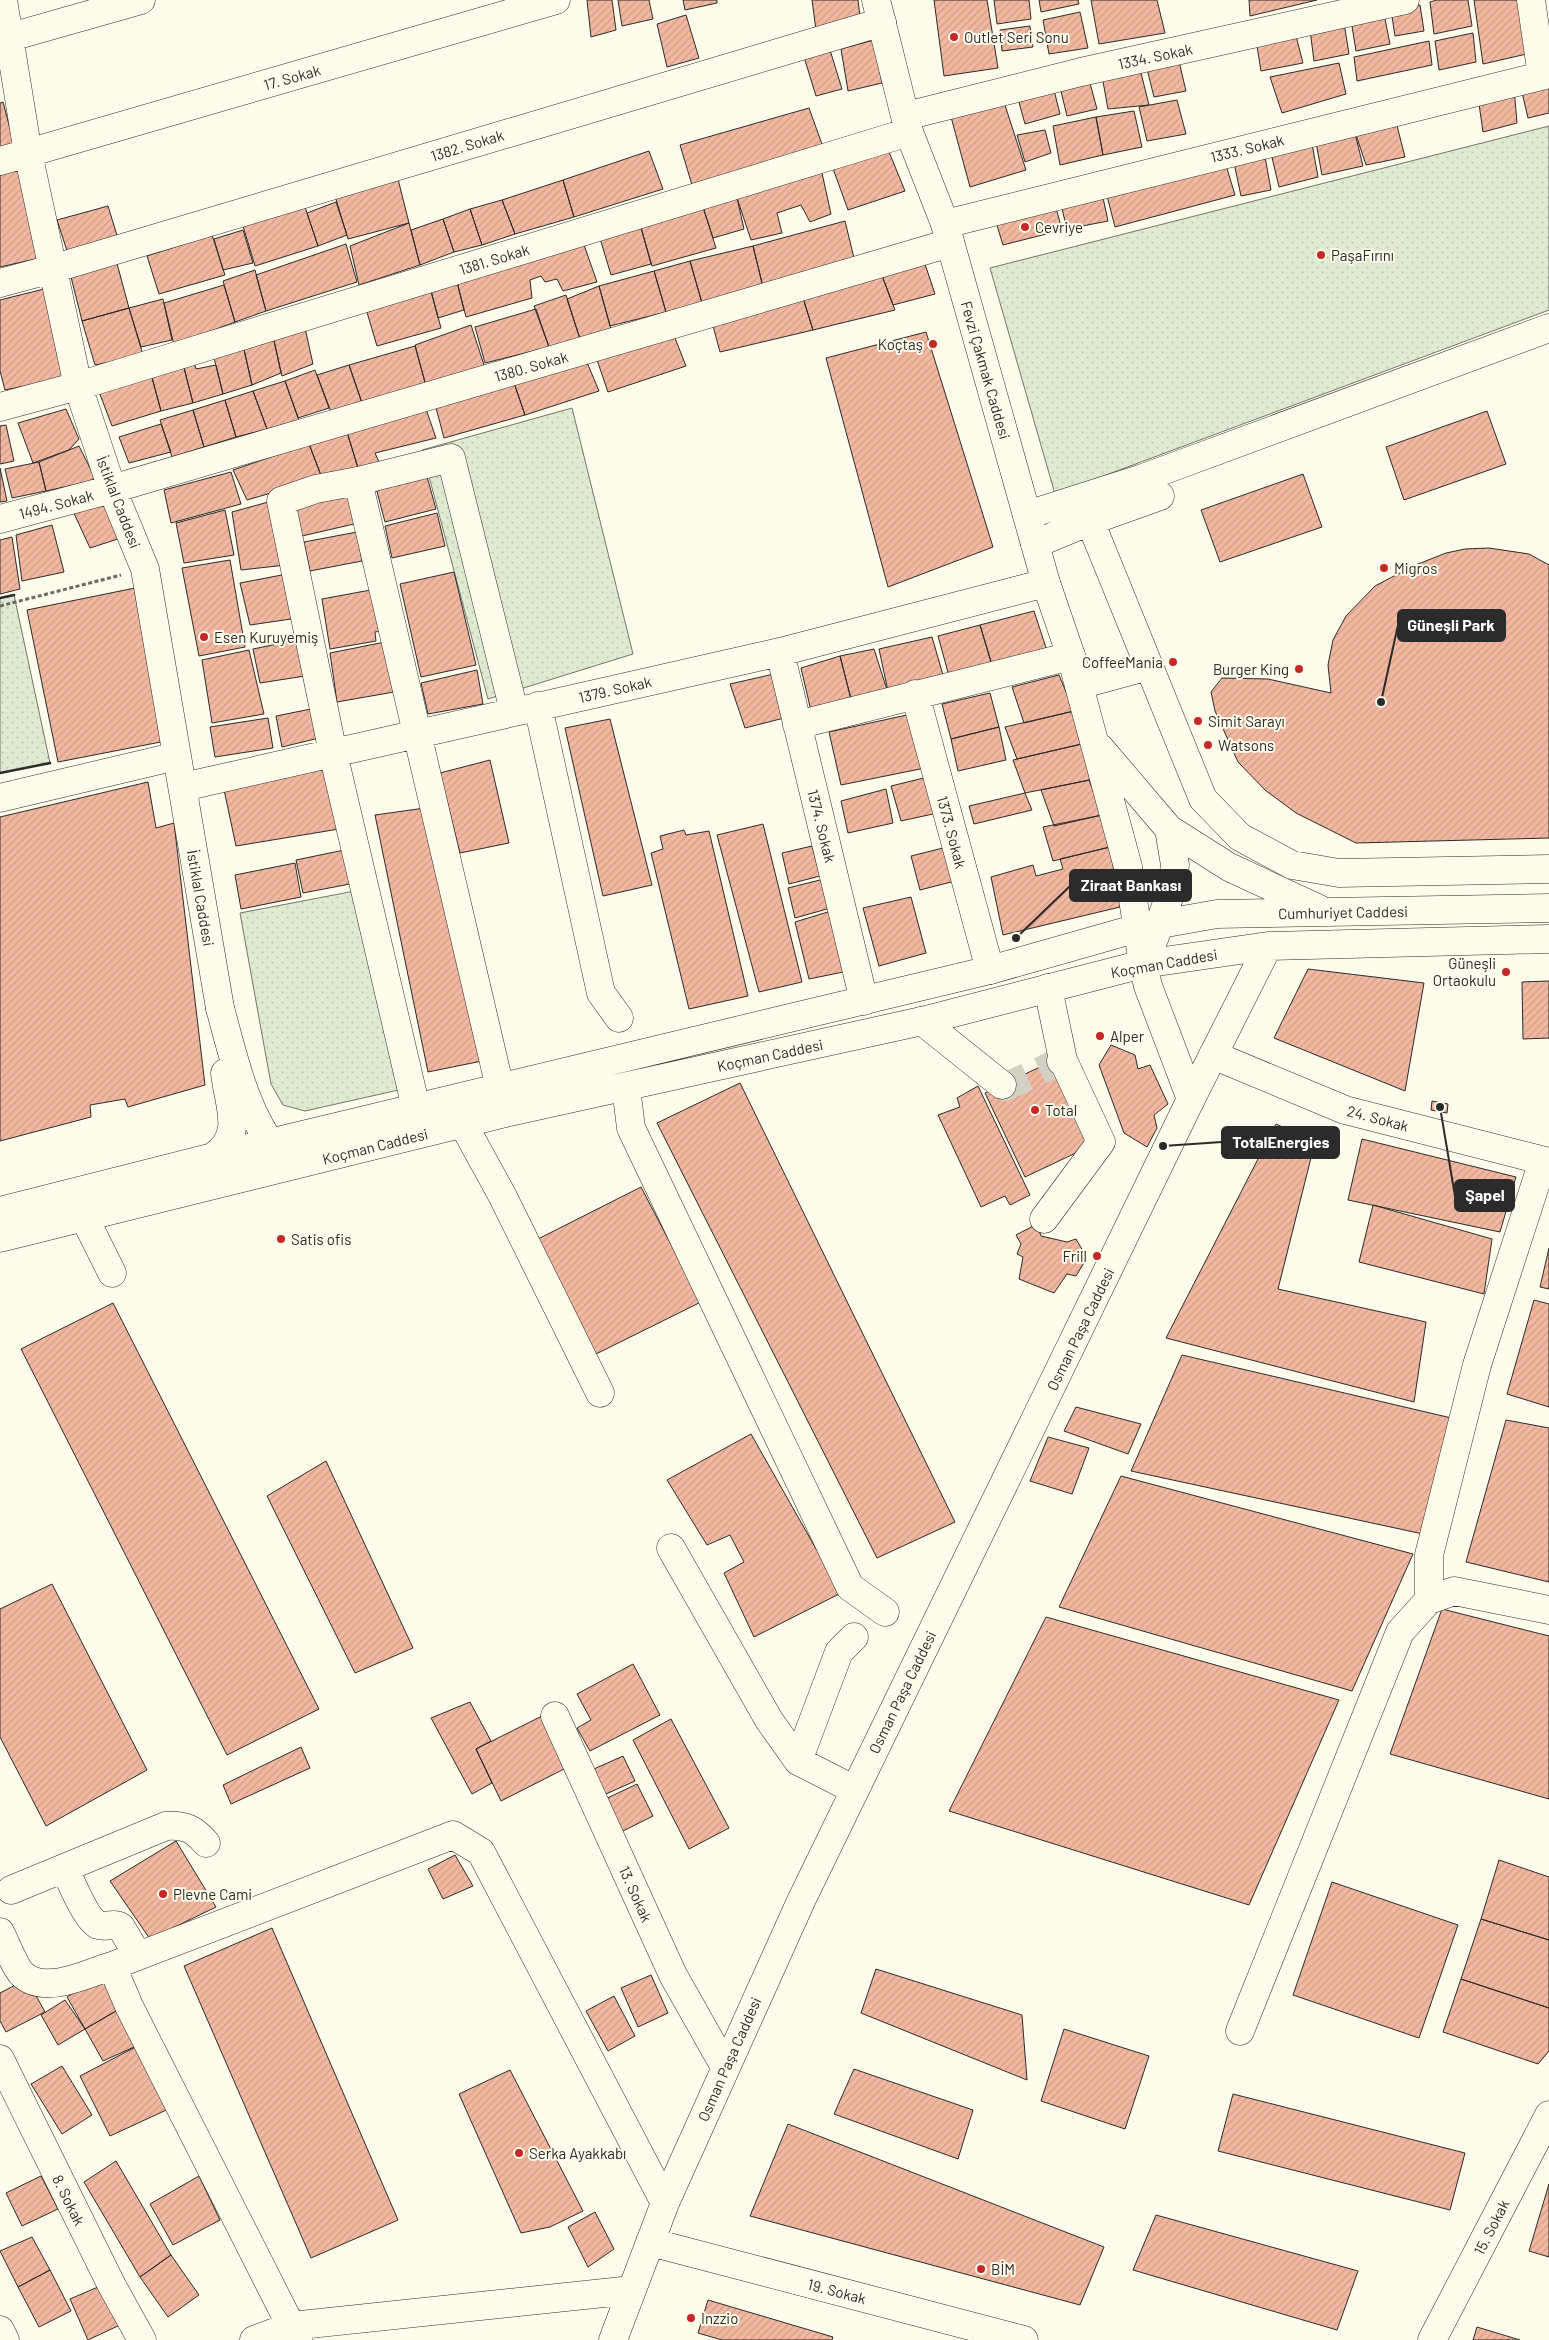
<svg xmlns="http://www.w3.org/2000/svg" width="1549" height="2340" font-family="Barlow,sans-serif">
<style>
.grass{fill:url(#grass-dots);stroke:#74746e}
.building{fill:url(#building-hatch);stroke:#2b2b2b}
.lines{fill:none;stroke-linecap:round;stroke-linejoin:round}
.minor-tunnel{stroke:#d3d1c4;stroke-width:28;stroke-dasharray:28 14;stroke-linecap:butt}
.minor-casing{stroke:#2b2b2b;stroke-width:29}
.major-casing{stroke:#2b2b2b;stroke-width:29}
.path{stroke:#6a6964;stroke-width:3;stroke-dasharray:4 2.5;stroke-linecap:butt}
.minor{stroke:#fdfbea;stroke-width:28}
.major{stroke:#fdfbea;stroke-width:28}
.wall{stroke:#2b2b2b;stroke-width:2.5}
.poi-dot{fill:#c62828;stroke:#fdfbea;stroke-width:2}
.labels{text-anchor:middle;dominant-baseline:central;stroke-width:4;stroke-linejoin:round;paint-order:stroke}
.poi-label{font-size:15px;fill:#2b2b2b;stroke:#fdfbea;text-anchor:start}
.street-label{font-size:15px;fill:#2b2b2b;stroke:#fdfbea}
.leader{fill:none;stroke:#2b2b2b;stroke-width:2}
.callout-dot{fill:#2b2b2b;stroke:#fdfbea;stroke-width:2}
.callout{fill:#2b2b2b;stroke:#2b2b2b;stroke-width:2}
.callout-label{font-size:16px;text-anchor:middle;font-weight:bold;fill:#fff}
</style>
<defs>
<pattern id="grass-dots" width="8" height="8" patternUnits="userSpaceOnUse" patternTransform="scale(1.25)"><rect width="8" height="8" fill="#deebd1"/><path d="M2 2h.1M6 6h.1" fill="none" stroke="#bfcab4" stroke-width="1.8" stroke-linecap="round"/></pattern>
<pattern id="building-hatch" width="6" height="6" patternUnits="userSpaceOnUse" patternTransform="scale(1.25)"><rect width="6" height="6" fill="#f2b8a0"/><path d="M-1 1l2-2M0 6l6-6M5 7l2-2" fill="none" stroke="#d09e8a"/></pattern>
</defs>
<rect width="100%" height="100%" fill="#fdfbea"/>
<path class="grass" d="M1549,126V310L1055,494L990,268Z
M572,408L633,654L488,699L422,450Z
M14,595L50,763L0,773V598Z
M360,890L403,1089L305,1111L283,1105L271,1084L240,913Z"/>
<path class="building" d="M587,0H612L616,30L591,37Z
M618,0H649L653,19L622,26Z
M683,0H717V3L685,10Z
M812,0H858L860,17L816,30Z
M934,0H987L998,68L944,76Z
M994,0H1029L1031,19L997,24Z
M1039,0H1078L1079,4L1041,12Z
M1091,0H1157L1165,33L1099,44Z
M1249,0H1317L1250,16Z
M1437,0H1468L1472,26L1434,34L1430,2Z
M1474,0H1524L1531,53L1483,64Z
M1420,5L1424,31L1395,36L1391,10Z
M1080,12L1088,48L1049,54L1043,20Z
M1384,14L1390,44L1356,51L1351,20Z
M686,15L699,58L667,67L657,24Z
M1344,23L1349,54L1314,61L1310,30Z
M1030,26L1033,47L1002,51L1000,30Z
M1295,32L1303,63L1261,71L1256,40Z
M1473,33L1476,62L1439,70L1435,41Z
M874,40L882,83L848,91L841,49Z
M1429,41L1432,65L1357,81L1354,57Z
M830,50L842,89L816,96L804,57Z
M1178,57L1186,91L1154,97L1146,65Z
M1339,63L1346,94L1282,113L1270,77Z
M1140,69L1149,105L1108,109L1102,76Z
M1088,76L1097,109L1067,116L1059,83Z
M1549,80V113L1528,118L1521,88Z
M1053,86L1060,114L1025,124L1017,95Z
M1514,88L1517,123L1483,132L1478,97Z
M1003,99L1026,170L970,187L951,117Z
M1177,100L1186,134L1147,141L1139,107Z
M3,102L14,144L0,147V103Z
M809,108L823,147L692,185L680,145Z
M1134,111L1142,147L1103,155L1096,117Z
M1096,117L1103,155L1060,165L1053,126Z
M1395,118L1405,157L1366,165L1354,129Z
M1354,129L1363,166L1322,175L1315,137Z
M1045,130L1051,153L1025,162L1017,135Z
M1311,138L1318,177L1279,187L1270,149Z
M887,147L905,191L848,210L831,163Z
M649,151L663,189L574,217L563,180Z
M1264,151L1271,190L1241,196L1233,158Z
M1225,162L1235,195L1115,227L1106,192Z
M22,169L40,258L0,267V174Z
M822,173L831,214L810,222L801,205L777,213L782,233L751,240L737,198Z
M398,179L409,223L348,239L335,196Z
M563,180L574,217L515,234L502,200Z
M1102,193L1108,221L1067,229L1060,201Z
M737,198L744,229L713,238L703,207Z
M502,200L515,234L482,245L470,209Z
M336,202L347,235L318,246L307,213Z
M1055,204L1062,230L1003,245L995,219Z
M108,206L119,242L69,257L57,220Z
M305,207L318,246L255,266L243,226Z
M703,207L716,248L652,266L640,224Z
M470,209L482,245L454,252L443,219Z
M443,219L454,252L420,265L411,230Z
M845,221L855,262L763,287L753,246Z
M409,223L420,265L359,285L350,246Z
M640,224L651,264L611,275L599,235Z
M243,230L253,263L223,270L214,239Z
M212,235L225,275L159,294L147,256Z
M582,239L597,282L563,291L557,279L545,282L541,276L530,280L532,298L466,317L457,282Z
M346,244L357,282L266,311L256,275Z
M753,246L763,287L702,303L690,261Z
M116,260L129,308L82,321L70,273Z
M690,261L702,303L666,312L654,271Z
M925,264L935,294L893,305L881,273Z
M255,270L266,311L235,322L223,281Z
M654,271L666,312L610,326L599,286Z
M881,273L895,310L813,330L803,298Z
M457,282L464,310L438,318L431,291Z
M224,285L235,322L174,345L164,303Z
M599,286L611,329L580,339L567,299Z
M44,289L64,378L5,390L0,371V300Z
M431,291L441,328L377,346L366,309Z
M566,295L580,339L549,347L534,306Z
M803,298L813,330L720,352L712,322Z
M163,299L172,340L141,347L129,308Z
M129,308L143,355L95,365L82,321Z
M536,309L549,347L485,363L475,327Z
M471,325L485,368L426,386L415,345Z
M305,328L313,364L282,376L273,336Z
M926,332L993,547L888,587L826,358Z
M673,333L686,366L608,392L596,357Z
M273,336L281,373L252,385L243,345Z
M243,345L252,385L223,394L213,354Z
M415,346L426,386L362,403L349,365Z
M586,360L599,391L525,415L514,383Z
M194,362L196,369L216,365L223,394L193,403L183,364Z
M183,364L193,403L161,411L151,374Z
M349,365L362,403L331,412L317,375Z
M315,370L329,408L298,418L285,381Z
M151,374L161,411L112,426L98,389Z
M285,381L299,420L267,429L253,391Z
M514,383L525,415L444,438L435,404Z
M253,391L267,429L236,437L225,400Z
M225,400L236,437L204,447L193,410Z
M66,409L79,439L69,450L33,463L18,423Z
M426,409L436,438L375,453L379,462L358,468L347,432Z
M193,410L204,447L172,457L160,420Z
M1487,411L1506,464L1404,500L1386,447Z
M161,424L171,452L129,463L119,437Z
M6,425L14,461L0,464V426Z
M347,432L358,468L322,478L309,444Z
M309,444L322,478L247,500L233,470Z
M79,446L96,480L46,491L39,462Z
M39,462L46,491L12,498L5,469Z
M0,468L7,501L0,502Z
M231,472L241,504L171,523L164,490Z
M426,473L436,509L385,522L376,488Z
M1303,474L1322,527L1220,562L1201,510Z
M350,494L354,524L302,536L296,507Z
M105,497L127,536L90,548L71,507Z
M272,501L286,565L241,570L232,512Z
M225,510L234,555L184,563L176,523Z
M437,513L445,546L392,558L385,526Z
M52,525L64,572L22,581L16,535Z
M357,532L362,561L310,571L304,542Z
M12,537L20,589L0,594V540Z
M1489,548L1529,554L1549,565V838L1356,843L1296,813L1265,790L1238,762L1215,711L1211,692L1222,678L1268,679L1331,693L1328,665L1333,640L1346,616L1375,586L1413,566L1446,553L1465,549Z
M230,560L245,647L199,656L182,568Z
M454,572L476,665L421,677L400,584Z
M287,574L298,618L250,625L240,583Z
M140,587L171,740L58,762L27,610Z
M376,589L382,631L375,632L376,641L330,649L322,599Z
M1034,611L1049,657L994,671L980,625Z
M980,625L992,666L949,676L938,636Z
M932,637L945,682L889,696L879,649Z
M297,640L305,676L260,683L253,649Z
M385,642L394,692L337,702L330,653Z
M874,649L889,696L852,703L840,656Z
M249,650L264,714L212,723L202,660Z
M840,656L852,703L811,711L801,668Z
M477,670L483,704L428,714L421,683Z
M774,674L788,717L745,728L730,684Z
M1059,675L1074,711L1024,723L1012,687Z
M990,693L999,727L951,739L942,704Z
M316,708L323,737L282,747L276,716Z
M1074,711L1086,743L1017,759L1005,727Z
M916,713L930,767L841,785L829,732Z
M268,718L273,748L215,757L210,727Z
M610,719L652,885L603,896L565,728Z
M999,727L1006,760L958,771L951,739Z
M1086,743L1095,779L1025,793L1013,760Z
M490,760L509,843L460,853L440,773Z
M332,763L345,828L236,846L223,785Z
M932,776L942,812L901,821L891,786Z
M1089,780L1102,815L1054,826L1041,790Z
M148,782L156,828L174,823L205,1085L128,1107L125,1099L90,1105L91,1117L0,1141V817Z
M886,789L893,823L848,833L841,801Z
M1025,793L1032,810L974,824L969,806Z
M425,808L482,1061L428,1072L375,815Z
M1102,815L1110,847L1053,861L1043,827Z
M763,824L802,982L759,992L717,835Z
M684,830L686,835L709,831L748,996L689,1009L651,853L663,849L660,836Z
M955,845L963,879L920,890L911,856Z
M812,846L820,876L789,884L782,853Z
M1110,847L1120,907L1003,935L991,877L1033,865L1036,876L1063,869L1060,859Z
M349,849L355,883L303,893L296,860Z
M295,863L301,897L241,909L235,875Z
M828,878L834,907L795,918L788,888Z
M911,897L926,953L879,966L863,908Z
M831,911L853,970L809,979L795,922Z
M1308,969L1424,983L1405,1091L1274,1038Z
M1549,981V1038L1523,1039L1522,982Z
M1111,1045L1135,1055L1138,1069L1150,1065L1168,1104L1154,1115L1157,1128L1147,1147L1124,1133L1099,1065Z
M1059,1058L1099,1142L1025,1177L985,1093Z
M740,1083L955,1522L877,1558L657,1123Z
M978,1086L1030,1195L1010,1205L1005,1196L981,1207L938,1115L960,1107L957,1098Z
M1432,1101L1448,1104L1447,1113L1431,1110Z
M1276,1124L1315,1142L1278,1289L1426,1322L1414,1402L1166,1338Z
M1362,1139L1516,1177L1500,1232L1348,1200Z
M641,1187L701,1302L594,1355L538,1239Z
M1373,1205L1492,1239L1484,1294L1359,1262Z
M1037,1224L1041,1236L1067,1242L1076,1239L1087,1258L1076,1276L1067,1274L1054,1293L1019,1279L1023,1257L1017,1254L1021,1244L1016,1235Z
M1549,1248V1289L1540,1287Z
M1534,1300L1549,1304V1407L1507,1394Z
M113,1303L319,1709L227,1755L21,1349Z
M1182,1355L1460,1420L1423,1534L1131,1471Z
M1076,1407L1141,1424L1128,1454L1064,1431Z
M1506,1420L1549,1428V1582L1466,1562Z
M751,1434L841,1593L754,1637L724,1573L744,1562L730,1535L707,1545L667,1480Z
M1048,1437L1089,1448L1072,1494L1030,1481Z
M326,1461L413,1648L355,1673L267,1496Z
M1121,1476L1413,1554L1352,1691L1059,1607Z
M52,1584L147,1770L46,1826L0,1737V1609Z
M1442,1609L1549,1636V1799L1390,1754Z
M1046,1617L1339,1700L1249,1905L949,1811Z
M633,1664L660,1715L590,1751L577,1728L591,1720L577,1694Z
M470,1702L491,1741L476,1749L492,1783L472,1794L431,1718Z
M542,1716L566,1768L501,1801L476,1749Z
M671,1719L729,1828L689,1849L633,1740Z
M301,1747L310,1768L231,1804L223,1785Z
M623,1756L635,1781L597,1798L585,1773Z
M637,1784L653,1816L615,1835L599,1802Z
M176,1841L216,1907L150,1939L110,1881Z
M455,1855L473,1886L443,1899L428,1869Z
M1499,1860L1549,1877V1940L1481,1919Z
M1332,1882L1458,1925L1419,2038L1293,1995Z
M1481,1919L1549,1940V2008L1461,1979Z
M272,1928L398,2220L311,2258L184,1966Z
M876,1969L1022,2015L1027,2080L861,2013Z
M105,1975L123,2007L85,2029L67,1997Z
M651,1975L668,2013L638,2027L621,1988Z
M27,1979L45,2012L6,2032L0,2021V1993Z
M1461,1979L1549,2008V2051L1538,2064L1443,2032Z
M614,1996L635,2036L608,2051L586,2011Z
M65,2000L85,2029L58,2045L41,2015Z
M123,2007L143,2043L103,2061L85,2029Z
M1064,2029L1149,2056L1125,2129L1041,2101Z
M143,2043L175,2106L110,2136L80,2076Z
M62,2066L92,2115L62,2134L31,2084Z
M854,2069L973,2110L958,2159L834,2114Z
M510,2070L583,2211L550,2227L521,2233L459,2094Z
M1233,2094L1465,2153L1450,2210L1218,2151Z
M788,2124L1104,2247L1080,2305L750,2216Z
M116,2161L171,2255L140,2277L84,2182Z
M41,2176L58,2209L22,2226L6,2193Z
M199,2176L220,2220L173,2245L150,2204Z
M1549,2184V2257L1529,2251Z
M595,2212L614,2249L588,2267L568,2227Z
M1156,2215L1358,2271L1337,2330L1133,2270Z
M32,2237L50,2270L18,2287L0,2251Z
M171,2255L199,2295L168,2317L140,2277Z
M50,2270L71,2311L39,2327L18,2287Z
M105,2284L122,2324L88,2340L70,2299Z
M708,2300L833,2337L832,2340H722L698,2333Z
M1477,2327L1520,2340H1473Z"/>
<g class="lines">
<path class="minor-tunnel" d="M1002,1085L1005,1087L1061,1061"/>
<defs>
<path id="minor" d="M3,0L28,153L78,386L112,489L145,569L220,1008
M1531,0L1542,76
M0,40L141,0
M906,116L1081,72L1405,0
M0,161L556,0
M945,224L1549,74
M0,283L52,269L882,22
M0,407L78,386L909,132
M358,481L451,458L514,711
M1027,515L1143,478L1549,328
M0,519L112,489L950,243
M1090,521L1203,799L1240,837L1292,865L1339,873L1549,869
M1035,544L1090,521L1160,496
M780,652L864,1001
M1079,685L1149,666
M915,694L990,970
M538,706L601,993L619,1018
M797,725L1071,656
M183,787L780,652L1046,583
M0,798L177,756
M1048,988L1063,1060L1061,1061
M922,1021L1002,1085
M1213,1055L1345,1110L1549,1162
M626,1087L631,1128L850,1587L885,1612
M416,1108L333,753L281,501L316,489L358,481L500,1088
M463,1124L502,1195L600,1393
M84,1217L112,1273
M1044,1219L1101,1142L1063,1060
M671,1548L769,1720L798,1761
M1429,1600V1555L1477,1365L1543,1161
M854,1637L839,1652L798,1761L855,1790
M555,1716L673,1975L725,2067
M65,1869C71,1882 86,1919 98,1925C106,1928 113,1922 121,1927L138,1956
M11,1890L166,1826C185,1824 195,1830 206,1843
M0,1932C6,1943 14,1966 22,1974C45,1996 87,1973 112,1966
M1240,2031L1400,1632L1429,1600L1454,1591L1549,1610
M0,2059L111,2284L142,2340
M650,2242L1024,2340
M0,2330L5,2340
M254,2340L291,2326L632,2290
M298,2340L129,2006L112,1966L453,1835L481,1852L665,2203
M613,2340L665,2203L801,1901L1191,1099
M1432,2340L1549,2115"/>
<path id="major" d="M876,0L909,132L945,224L1046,583L1071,656L1128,867L1143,964L1148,986L1191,1099
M1100,748L1169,829L1229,867L1319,909
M1154,939L1171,892L1175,865L1169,829
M220,1008C234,1059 245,1113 279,1155
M1191,1099L1268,946
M214,1156C245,1135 228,1104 225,1073
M0,1211L269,1143L990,970L1138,928L1217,914L1549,908
M0,1238L509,1112L922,1021L1143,964L1268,946L1549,939"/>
</defs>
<use href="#minor" class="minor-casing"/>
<use href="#major" class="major-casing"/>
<path class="path" d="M0,606L121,575"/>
<use href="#minor" class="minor"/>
<use href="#major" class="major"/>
<path class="wall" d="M0,598L14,595
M0,773L50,763"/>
</g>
<g class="poi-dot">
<circle cx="954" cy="37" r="5"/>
<circle cx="1025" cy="227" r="5"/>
<circle cx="1321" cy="255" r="5"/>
<circle cx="933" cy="344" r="5"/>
<circle cx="1384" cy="568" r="5"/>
<circle cx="204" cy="637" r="5"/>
<circle cx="1173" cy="662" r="5"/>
<circle cx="1299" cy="669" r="5"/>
<circle cx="1198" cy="721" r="5"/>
<circle cx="1208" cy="745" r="5"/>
<circle cx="1506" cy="972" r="5"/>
<circle cx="1100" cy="1036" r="5"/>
<circle cx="1035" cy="1110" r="5"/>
<circle cx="281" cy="1239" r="5"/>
<circle cx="1097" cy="1256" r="5"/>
<circle cx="163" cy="1894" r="5"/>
<circle cx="519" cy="2153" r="5"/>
<circle cx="981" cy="2269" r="5"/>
<circle cx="691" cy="2318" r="5"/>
</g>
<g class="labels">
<g class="poi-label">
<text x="964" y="37">Outlet Seri Sonu</text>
<text x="1035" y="227">Cevriye</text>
<text x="1331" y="255">PaşaFırını</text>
<text x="923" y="344" text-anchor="end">Koçtaş</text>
<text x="1394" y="568">Migros</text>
<text x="214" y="637">Esen Kuruyemiş</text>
<text x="1163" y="662" text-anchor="end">CoffeeMania</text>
<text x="1289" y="669" text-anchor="end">Burger King</text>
<text x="1208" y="721">Simit Sarayı</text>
<text x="1218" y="745">Watsons</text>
<text x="1496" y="963" text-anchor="end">Güneşli<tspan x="1496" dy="17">Ortaokulu</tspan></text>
<text x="1110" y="1036">Alper</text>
<text x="1045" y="1110">Total</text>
<text x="291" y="1239">Satis ofis</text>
<text x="1087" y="1256" text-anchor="end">Frill</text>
<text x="173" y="1894">Plevne Cami</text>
<text x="529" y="2153">Serka Ayakkabı</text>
<text x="991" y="2269">BİM</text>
<text x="701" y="2318">Inzzio</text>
</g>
<g class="street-label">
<text transform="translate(1155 56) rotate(-12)">1334. Sokak</text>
<text transform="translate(292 77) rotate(-16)">17. Sokak</text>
<text transform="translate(467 145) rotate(-17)">1382. Sokak</text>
<text transform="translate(1247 148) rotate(-14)">1333. Sokak</text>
<text transform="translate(494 259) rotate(-17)">1381. Sokak</text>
<text transform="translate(531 366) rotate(-16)">1380. Sokak</text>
<text transform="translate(986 370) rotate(74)">Fevzi Çakmak Caddesi</text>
<text transform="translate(119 502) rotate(69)">İstiklal Caddesi</text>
<text transform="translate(56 504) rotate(-15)">1494. Sokak</text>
<text transform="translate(615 689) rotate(-13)">1379. Sokak</text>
<text transform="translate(822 826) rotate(76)">1374. Sokak</text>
<text transform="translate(952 832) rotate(75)">1373. Sokak</text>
<text transform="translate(201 898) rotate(80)">İstiklal Caddesi</text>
<text transform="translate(1343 912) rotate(-1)">Cumhuriyet Caddesi</text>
<text transform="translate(1164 963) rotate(-10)">Koçman Caddesi</text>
<text transform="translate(770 1055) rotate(-12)">Koçman Caddesi</text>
<text transform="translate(1378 1118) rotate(15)">24. Sokak</text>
<text transform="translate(375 1146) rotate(-14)">Koçman Caddesi</text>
<text transform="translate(1080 1329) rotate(-64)">Osman Paşa Caddesi</text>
<text transform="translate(902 1692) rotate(-64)">Osman Paşa Caddesi</text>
<text transform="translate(636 1894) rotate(66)">13. Sokak</text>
<text transform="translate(729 2059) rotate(-66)">Osman Paşa Caddesi</text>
<text transform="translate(69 2200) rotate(64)">8. Sokak</text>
<text transform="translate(1491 2227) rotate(-63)">15. Sokak</text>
<text transform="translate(837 2291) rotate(15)">19. Sokak</text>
</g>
</g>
<path class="leader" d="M1381 702L1398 625M1016 938L1070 886M1163 1146L1222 1142M1440 1107L1455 1196"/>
<g class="callout-dot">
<circle cx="1381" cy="702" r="5"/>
<circle cx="1016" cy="938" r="5"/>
<circle cx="1163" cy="1146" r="5"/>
<circle cx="1440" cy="1107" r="5"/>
</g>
<g class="callout">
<rect x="1398" y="610" width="107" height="31" rx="5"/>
<rect x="1070" y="870" width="121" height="31" rx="5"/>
<rect x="1222" y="1127" width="117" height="31" rx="5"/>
<rect x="1455" y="1180" width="59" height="31" rx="5"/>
</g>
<g class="callout-label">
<text x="1451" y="631">Güneşli Park</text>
<text x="1131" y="891">Ziraat Bankası</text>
<text x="1281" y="1148">TotalEnergies</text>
<text x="1485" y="1201">Şapel</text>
</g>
</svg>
